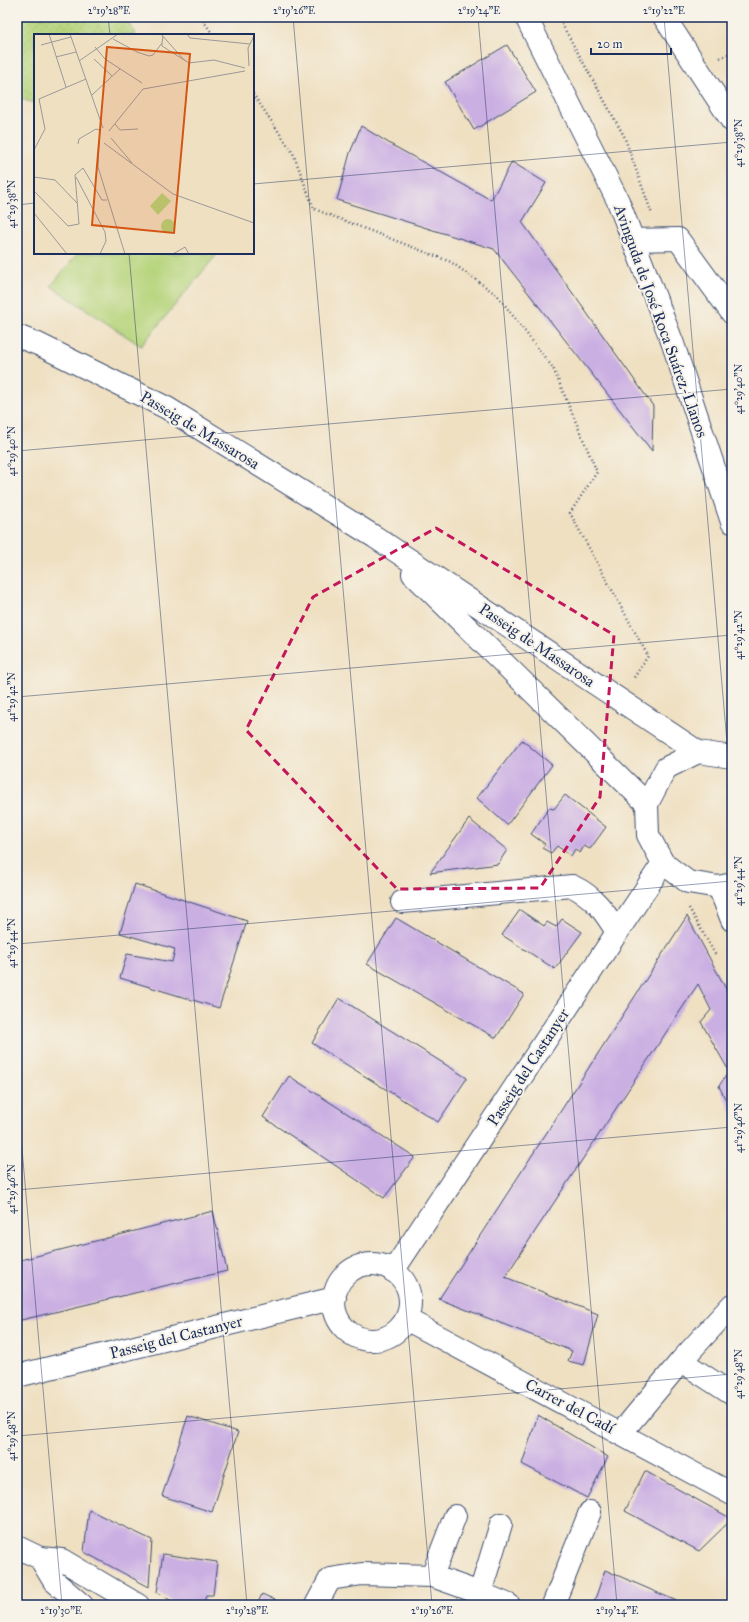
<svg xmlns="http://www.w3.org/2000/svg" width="749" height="1622" font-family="'IM FELL Great Primer',serif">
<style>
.grass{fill:#b6d47b;stroke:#68826c}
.park{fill:url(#park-dots);stroke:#68826c}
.building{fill:#caafe3}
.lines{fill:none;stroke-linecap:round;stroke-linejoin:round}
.minor-casing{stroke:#3b4a6d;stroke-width:24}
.path{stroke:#3b4a6d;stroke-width:2.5;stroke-dasharray:1 3;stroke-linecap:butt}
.minor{stroke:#fff;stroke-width:22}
.marked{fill:none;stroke:#c2185b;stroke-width:3;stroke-dasharray:8 5;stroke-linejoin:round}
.ticks{fill:none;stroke:#1b2f5e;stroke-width:1;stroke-opacity:0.45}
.labels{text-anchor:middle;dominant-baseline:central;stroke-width:4;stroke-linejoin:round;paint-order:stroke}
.street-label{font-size:16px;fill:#1b2f5e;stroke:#f7f3e8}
.inset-road{fill:none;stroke:#9a999a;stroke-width:1}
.view{fill:#d45514;fill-opacity:0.15;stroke:#d45514;stroke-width:2}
.inset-edge{fill:none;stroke:#1b2f5e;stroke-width:2}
.neatline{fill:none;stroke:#1b2f5e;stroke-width:1.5}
.ticks-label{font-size:10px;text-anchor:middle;fill:#1b2f5e}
</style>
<defs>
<pattern id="park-dots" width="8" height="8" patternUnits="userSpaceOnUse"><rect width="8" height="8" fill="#b6d47b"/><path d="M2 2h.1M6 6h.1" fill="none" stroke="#9cb66d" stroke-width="1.8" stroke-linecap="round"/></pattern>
</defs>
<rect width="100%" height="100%" fill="#f7f3e8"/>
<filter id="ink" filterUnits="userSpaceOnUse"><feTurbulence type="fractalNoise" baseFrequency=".025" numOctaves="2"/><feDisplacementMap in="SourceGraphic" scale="8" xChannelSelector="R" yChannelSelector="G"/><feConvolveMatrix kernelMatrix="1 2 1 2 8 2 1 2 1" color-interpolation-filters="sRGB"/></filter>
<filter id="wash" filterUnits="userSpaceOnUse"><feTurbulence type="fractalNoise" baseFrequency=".012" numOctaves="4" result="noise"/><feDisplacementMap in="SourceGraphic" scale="16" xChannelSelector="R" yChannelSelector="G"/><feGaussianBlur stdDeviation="0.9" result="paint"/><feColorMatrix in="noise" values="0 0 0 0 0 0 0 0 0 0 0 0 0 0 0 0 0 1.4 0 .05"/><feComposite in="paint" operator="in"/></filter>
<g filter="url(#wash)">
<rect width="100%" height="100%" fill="#efe0c2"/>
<path class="grass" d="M78,253H218L141,346L51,286Z"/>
<path class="park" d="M27,17H113L130,25L136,35H35V103L17,98V21Z"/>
<g id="blocks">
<path class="building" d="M507,45L536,92L474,130L445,82Z
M361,126L392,145L491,200L512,162L546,183L522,222L653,406L652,451L494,249L337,200L350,153Z
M522,740L552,765L507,825L477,798Z
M565,795L606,827L590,849L584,846L580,853L575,849L571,856L557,846L551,853L542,848L545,844L531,834L549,808L554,809Z
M469,819L507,850L498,864L430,873Z
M135,884L247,921L219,1008L120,978L127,954L172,962L175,949L120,933Z
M520,910L544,926L547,922L556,927L562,919L582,932L555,969L502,935Z
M687,916L732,1000V1113L719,1086L729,1071L701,1022L711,1010L698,984L505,1277L598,1314L584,1365L568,1361L572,1351L439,1299Z
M396,918L524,994L496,1038L367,964Z
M339,998L467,1078L438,1122L312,1043Z
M289,1076L415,1157L384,1198L263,1117Z
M213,1211L227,1271L17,1321V1261Z
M538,1415L608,1457L587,1498L522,1464Z
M188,1416L238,1432L212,1512L162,1496Z
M645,1471L732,1519L699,1551L625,1511Z
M89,1510L152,1540L149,1587L84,1552Z
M163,1554L217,1562L213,1595H206L203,1605H178L157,1592Z
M605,1570L686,1605H593Z
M262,1594L286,1605H257Z"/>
</g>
</g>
<g filter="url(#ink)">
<use href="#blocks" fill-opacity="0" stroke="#3b4a6d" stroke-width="1"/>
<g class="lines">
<defs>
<path id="minor" d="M526,17L618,201L673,344L732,522
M664,17L732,121
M633,240L678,239L732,313
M17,336L38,344L167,408L375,537L698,752
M413,574L647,804
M732,757L698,752L666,768L647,804L648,835L663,863L688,882L719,887L732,884
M719,887L732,920
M402,902L572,886C595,897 604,911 617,932
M334 1302a38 38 0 1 1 76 0a38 38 0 1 1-76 0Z
M393,1271L663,863
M406,1319L732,1494
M681,1361L732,1394
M17,1376L335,1298
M621,1433L681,1361L732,1305
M17,1547L40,1558L62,1560L138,1605
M40,1558L54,1581L82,1605
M432,1576L455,1516
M480,1593L501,1524
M316,1605L330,1579L362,1574L432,1576L480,1593L509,1605
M553,1605L590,1512"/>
</defs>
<use href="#minor" class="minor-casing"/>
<path class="path" d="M201,17L213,35
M558,17L624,136L652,214
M720,58L732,52
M253,94L293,153L314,209L451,262L497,295L553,368L597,472L570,513L648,656L633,679
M689,908L715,954"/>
<use href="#minor" class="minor"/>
</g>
</g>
<path class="marked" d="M436,528L614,635L600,797L540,888L397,889L246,730L313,597Z"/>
<path class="ticks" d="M108,17L110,35M293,17L432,1605M478,17L617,1605M664,17L732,800M253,184L732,142M17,205L35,203M129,253L247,1605M17,451L732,389M17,697L732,635M17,944L732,881M17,1092L62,1605M17,1190L732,1127M17,1436L732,1374"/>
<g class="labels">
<g class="street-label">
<text transform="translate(661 321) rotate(70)">Avinguda de José Roca Suárez-Llanos</text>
<text transform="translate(200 430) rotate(31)">Passeig de Massarosa</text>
<text transform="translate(537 645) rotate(34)">Passeig de Massarosa</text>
<text transform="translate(528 1067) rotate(-57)">Passeig del Castanyer</text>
<text transform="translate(176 1337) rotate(-14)">Passeig del Castanyer</text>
<text transform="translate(570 1406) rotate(28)">Carrer del Cadí</text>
</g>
</g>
<g transform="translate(34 34)">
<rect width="220" height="220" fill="#efe0c2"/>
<path d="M128,159L137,167L124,181L116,172Z" fill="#b6d47b"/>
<path d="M127 192a7 7 0 1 1 14 0a7 7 0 1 1-14 0Z" fill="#b6d47b"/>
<path class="inset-road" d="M15,0L32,53M36,0L69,94M127,0L151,27M153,0L156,4L216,10M79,5L103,18L115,22L119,21L128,9L129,2M128,9V12L155,29L180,26L211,34M7,11L37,3M61,13L71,25L108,49M22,23L42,18M60,25L78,42M45,27L84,0M215,32L214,14L220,2M109,55L211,37M58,61L86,35M81,90L86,96L104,95M75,97L109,55M77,104L98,129M65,108L64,133L91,220M70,109L139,160L220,189M44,110L45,105L62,95L65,96M0,116L11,95L5,65L52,45M41,141L49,134L68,166H73M0,143L21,146L43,169M42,143L71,198L72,207L66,220M0,157L34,192L45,190L41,141M0,179L33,220M139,220L151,213L155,220"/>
<path class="view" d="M73,13L156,20L140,199L58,191Z"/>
<rect width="220" height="220" class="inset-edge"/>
</g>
<rect width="749" height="1622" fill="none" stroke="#f7f3e8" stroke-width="44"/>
<path d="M591 48v6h80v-6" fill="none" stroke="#1b2f5e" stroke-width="2"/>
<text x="597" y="48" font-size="12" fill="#1b2f5e" stroke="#f7f3e8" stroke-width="3" paint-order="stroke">20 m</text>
<rect x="22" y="22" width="705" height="1578" class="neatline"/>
<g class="ticks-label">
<text x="109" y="14">2°19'28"E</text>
<text x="294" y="14">2°19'26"E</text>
<text x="479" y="14">2°19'24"E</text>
<text x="664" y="14">2°19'22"E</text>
<text transform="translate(738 143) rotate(-90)" y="4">41°29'38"N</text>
<text transform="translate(11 204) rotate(-90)" y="4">41°29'38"N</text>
<text transform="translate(738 389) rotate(-90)" y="4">41°29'40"N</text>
<text transform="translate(11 451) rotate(-90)" y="4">41°29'40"N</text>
<text transform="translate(738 635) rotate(-90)" y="4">41°29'42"N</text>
<text transform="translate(11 697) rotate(-90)" y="4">41°29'42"N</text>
<text transform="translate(738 881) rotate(-90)" y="4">41°29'44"N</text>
<text transform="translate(11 943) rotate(-90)" y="4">41°29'44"N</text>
<text transform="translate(738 1128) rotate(-90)" y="4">41°29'46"N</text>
<text transform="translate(11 1189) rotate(-90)" y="4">41°29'46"N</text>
<text transform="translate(738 1374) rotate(-90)" y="4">41°29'48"N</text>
<text transform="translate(11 1436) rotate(-90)" y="4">41°29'48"N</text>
<text x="61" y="1614">2°19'30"E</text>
<text x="247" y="1614">2°19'28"E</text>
<text x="432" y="1614">2°19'26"E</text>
<text x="617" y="1614">2°19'24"E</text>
</g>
</svg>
